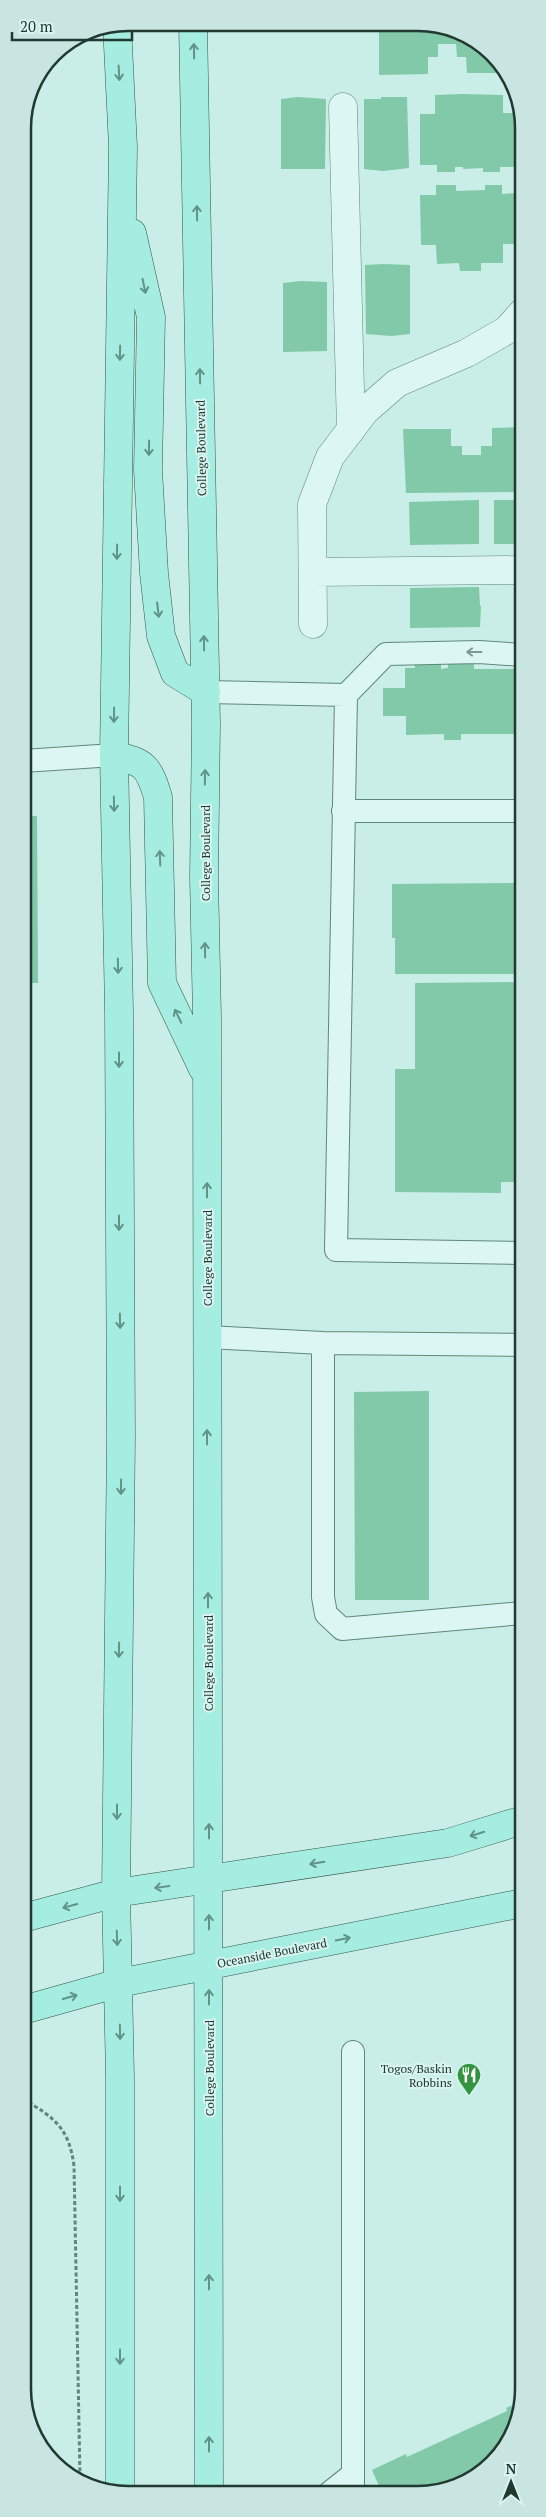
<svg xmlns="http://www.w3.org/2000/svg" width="546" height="2517" font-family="'PT Serif',serif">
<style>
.building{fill:#81c9a8}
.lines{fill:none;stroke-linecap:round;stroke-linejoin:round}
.lane-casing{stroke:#5e887a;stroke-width:24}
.street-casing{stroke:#5e887a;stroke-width:29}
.primary-casing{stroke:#325648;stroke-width:29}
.path{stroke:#5e887a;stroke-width:3;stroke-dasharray:4 2.5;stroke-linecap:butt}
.lane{stroke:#dcf7f3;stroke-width:22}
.street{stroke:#dcf7f3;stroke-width:28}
.primary{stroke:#a4ede0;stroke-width:28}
.oneway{stroke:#629388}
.oneway2{stroke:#7e9892}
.labels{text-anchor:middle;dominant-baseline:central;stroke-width:4;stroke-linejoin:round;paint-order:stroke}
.street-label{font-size:12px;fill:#213930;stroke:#d8f4f0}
.poi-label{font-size:12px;fill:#213930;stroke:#d8f4f0;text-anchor:end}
.rim{fill:none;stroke:#213930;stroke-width:2.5}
</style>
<rect width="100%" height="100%" fill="#c9ede7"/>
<path class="building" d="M379,24L439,25L497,58L504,73H467L466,57H457L456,44H438V57H428V74L379,75Z
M462,94L503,95V113H517V167H500V172H483V168L463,169V167H455V172H437V165H420V114H435V95Z
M298,97L326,99L325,169H281V99Z
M381,97H407L409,168L383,171L364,169V99H381Z
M436,185H456V191L485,190V185H502V194L517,193L518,244H503V263H481V271H460L459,263L437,264L436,245H421L420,195H436Z
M383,264L410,265V334L391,336L366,334L365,265Z
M300,281L327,282V351L283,352V283Z
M521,427L523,428V492L406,493L403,429H451V446H462V455H481V446H492V428Z
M479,500V544L410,545L409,502Z
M494,500H523V544H494Z
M479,587L480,606H481L480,627L410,628V588Z
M448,657H474V669H520V734H461V740H444V734L406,735V716H383V688H405V668H415L414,661H441V669L448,668Z
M23,816H37L38,983H23Z
M523,883V974H395V938H392V884Z
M523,982V1182H501V1193L395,1192V1069H415V983Z
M429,1391V1600H355L354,1392Z
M522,2401L515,2430L493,2463L432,2494L382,2493L372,2470L406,2454L407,2457L507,2411L506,2408Z"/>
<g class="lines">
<defs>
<path id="lane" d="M206,692L346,695L336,1250L523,1253
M346,695L386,654L479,652L523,655
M23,761L114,755
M343,811H523
M207,1337L323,1343L523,1345
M323,1343V1597L326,1614L342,1629L523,1613
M353,2052V2493
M329,2493L353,2474"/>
<path id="street" d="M343,107L351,430
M313,572L523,570
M313,624L312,504L330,457L365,411L397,383L467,353L507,330L523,312"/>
<path id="primary" d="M193,23L206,724L204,878L207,1017L209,2493
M117,25L123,147L114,755L119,1011L121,1438L116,1893L120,2077V2492
M132,233L151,317L148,470L154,573L161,636L175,673L206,692
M114,755C145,763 148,765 158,797L162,983L203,1069
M23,1918L116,1893L448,1843L523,1820
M23,2010L119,1983L523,1903"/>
</defs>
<use href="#lane" class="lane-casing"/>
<use href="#street" class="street-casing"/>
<use href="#primary" class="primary-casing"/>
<path class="path" d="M23,2099C55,2118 69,2128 74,2166L80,2477"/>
<use href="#lane" class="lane"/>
<use href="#street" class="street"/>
<use href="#primary" class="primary"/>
</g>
<defs><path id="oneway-shaft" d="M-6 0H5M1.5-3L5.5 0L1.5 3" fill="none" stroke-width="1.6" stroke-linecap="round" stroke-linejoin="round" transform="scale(1.25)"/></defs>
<g class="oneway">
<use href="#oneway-shaft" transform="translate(194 51) rotate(-91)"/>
<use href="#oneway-shaft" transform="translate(119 73) rotate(87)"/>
<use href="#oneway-shaft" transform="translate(197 213) rotate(-91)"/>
<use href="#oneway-shaft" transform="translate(144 286) rotate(78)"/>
<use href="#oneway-shaft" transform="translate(120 353) rotate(91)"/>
<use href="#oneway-shaft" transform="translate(200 376) rotate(-91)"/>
<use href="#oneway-shaft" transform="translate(149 448) rotate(91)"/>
<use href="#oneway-shaft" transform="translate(117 552) rotate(91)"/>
<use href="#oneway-shaft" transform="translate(158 610) rotate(83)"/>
<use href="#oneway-shaft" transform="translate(204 643) rotate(-91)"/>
<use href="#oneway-shaft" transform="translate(114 715) rotate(91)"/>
<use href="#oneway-shaft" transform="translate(205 777) rotate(-89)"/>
<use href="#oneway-shaft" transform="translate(114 804) rotate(89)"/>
<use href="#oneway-shaft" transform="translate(160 858) rotate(-92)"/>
<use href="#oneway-shaft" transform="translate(205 950) rotate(-91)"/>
<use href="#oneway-shaft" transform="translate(118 966) rotate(89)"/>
<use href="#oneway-shaft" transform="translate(178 1016) rotate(-116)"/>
<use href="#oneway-shaft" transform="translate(119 1060) rotate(90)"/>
<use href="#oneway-shaft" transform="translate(207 1190) rotate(-90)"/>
<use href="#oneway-shaft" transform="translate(119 1223) rotate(90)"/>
<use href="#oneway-shaft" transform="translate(120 1321) rotate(89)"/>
<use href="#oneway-shaft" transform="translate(207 1437) rotate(-90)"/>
<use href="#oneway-shaft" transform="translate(121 1487) rotate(91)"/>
<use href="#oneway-shaft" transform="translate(208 1600) rotate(-90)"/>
<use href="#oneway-shaft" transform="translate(119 1650) rotate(91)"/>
<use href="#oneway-shaft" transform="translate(117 1812) rotate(90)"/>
<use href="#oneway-shaft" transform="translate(209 1831) rotate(-90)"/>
<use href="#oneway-shaft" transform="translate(477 1834) rotate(162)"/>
<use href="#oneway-shaft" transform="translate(317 1863) rotate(171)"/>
<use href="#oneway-shaft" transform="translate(162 1887) rotate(172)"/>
<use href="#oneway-shaft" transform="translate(70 1906) rotate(165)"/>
<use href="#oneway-shaft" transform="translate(209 1922) rotate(-90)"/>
<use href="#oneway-shaft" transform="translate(117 1938) rotate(88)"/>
<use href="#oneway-shaft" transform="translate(343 1939) rotate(-11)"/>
<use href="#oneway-shaft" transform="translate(70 1997) rotate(-16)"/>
<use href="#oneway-shaft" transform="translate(209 1997) rotate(-90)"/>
<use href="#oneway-shaft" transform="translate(120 2032) rotate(89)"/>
<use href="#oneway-shaft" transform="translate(120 2194) rotate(90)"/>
<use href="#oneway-shaft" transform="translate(209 2282) rotate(-90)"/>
<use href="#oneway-shaft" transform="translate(120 2357) rotate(90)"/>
<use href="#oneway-shaft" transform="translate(209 2444) rotate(-90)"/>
</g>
<use class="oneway2" href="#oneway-shaft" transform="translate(474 652) rotate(180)"/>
<defs>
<symbol id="restaurant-pin" viewBox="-11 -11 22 30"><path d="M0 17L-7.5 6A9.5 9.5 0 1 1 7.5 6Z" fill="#32943e" stroke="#d8f4f0"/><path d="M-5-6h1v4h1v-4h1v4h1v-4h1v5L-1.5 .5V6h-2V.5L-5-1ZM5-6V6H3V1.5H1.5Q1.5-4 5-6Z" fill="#fff"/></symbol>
</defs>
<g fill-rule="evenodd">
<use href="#restaurant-pin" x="455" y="2061" width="28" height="38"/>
</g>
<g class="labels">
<g class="street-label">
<text transform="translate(201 448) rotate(-91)">College Boulevard</text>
<text transform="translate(205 853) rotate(-90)">College Boulevard</text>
<text transform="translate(207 1258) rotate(-90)">College Boulevard</text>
<text transform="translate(208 1663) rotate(-90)">College Boulevard</text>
<text transform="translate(272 1953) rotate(-11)">Oceanside Boulevard</text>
<text transform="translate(209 2068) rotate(-90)">College Boulevard</text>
</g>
<g class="poi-label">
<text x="452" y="2068">Togos/Baskin<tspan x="452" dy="14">Robbins</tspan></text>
</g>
</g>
<path d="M0 0H546V2517H0ZM128 31H418A97 97 0 0 1 515 128V2389A97 97 0 0 1 418 2486H128A97 97 0 0 1 31 2389V128A97 97 0 0 1 128 31Z" fill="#c9e5e1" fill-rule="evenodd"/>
<path class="rim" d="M128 31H418A97 97 0 0 1 515 128V2389A97 97 0 0 1 418 2486H128A97 97 0 0 1 31 2389V128A97 97 0 0 1 128 31Z"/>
<g transform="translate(511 2482)" stroke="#d8f4f0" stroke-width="4" paint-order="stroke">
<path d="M0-4L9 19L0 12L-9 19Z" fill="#213930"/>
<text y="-8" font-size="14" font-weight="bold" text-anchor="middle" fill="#213930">N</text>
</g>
<path d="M12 32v8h120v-8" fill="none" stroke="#213930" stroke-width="2.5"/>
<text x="20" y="32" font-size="15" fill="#213930" stroke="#d8f4f0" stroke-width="4" paint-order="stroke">20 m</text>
</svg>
